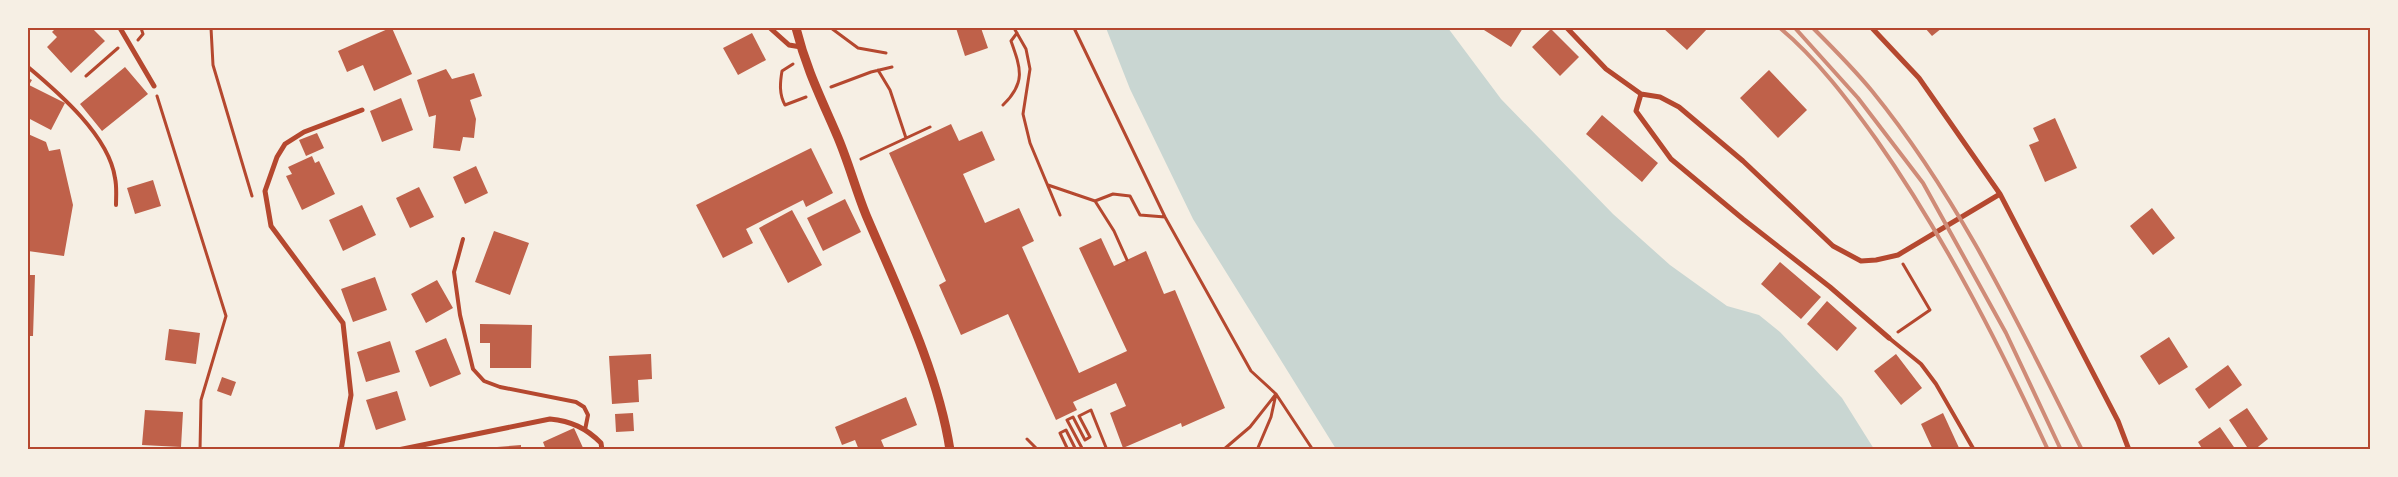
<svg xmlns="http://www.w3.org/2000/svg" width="2398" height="477" font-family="Signika,sans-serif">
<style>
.water{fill:#c9d6d2}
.building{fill:#bf614a}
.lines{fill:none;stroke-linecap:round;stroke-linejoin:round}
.path{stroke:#b5482f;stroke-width:3}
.service{stroke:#b5482f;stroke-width:4}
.minor{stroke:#b5482f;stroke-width:5}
.tertiary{stroke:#b5482f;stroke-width:9}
.rail{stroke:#cf8b77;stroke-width:4}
.neatline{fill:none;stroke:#b5482f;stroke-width:2}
</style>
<rect width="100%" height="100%" fill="#f6efe4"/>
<path class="water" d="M1106,28H1448L1501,99L1613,214L1670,265L1727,306L1759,315L1780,332L1842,398L1874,449H1336L1193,219L1130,89Z"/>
<path class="building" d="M56,28H92L105,41L71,73L47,47L57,37L52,32Z
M390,28H392L412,74L374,91L363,65L347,72L338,51Z
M956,28H981L988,48L965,56Z
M1486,28H1523L1511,47L1484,30Z
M1663,28H1708L1687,50Z
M1925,28H1942L1932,36Z
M1551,29L1579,57L1560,76L1532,47Z
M752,33L766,60L738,75L723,48Z
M125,67L148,94L102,131L80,104Z
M446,69L452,79L474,73L482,96L470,100L476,119L474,138L463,137L460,151L433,148L436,115L429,117L417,80Z
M1769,70L1807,110L1778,138L1740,98Z
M28,78L32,80L29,85L65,103L51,130L28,118Z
M401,98L413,130L382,142L370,111Z
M1602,115L1658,163L1642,182L1586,134Z
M2055,118L2077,168L2045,182L2029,145L2039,141L2033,128Z
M951,124L959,141L982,131L995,160L963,174L985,223L1019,208L1034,241L1022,247L1079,373L1127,351L1079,248L1101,238L1114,266L1146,251L1164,294L1175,290L1225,408L1182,427L1181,423L1123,448L1110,413L1126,406L1116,383L1073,402L1077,410L1056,420L1008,314L961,335L939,285L946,281L889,153Z
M317,133L324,148L306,156L299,140Z
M28,134L46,142L49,151L60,149L73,205L64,256L28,251Z
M811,148L833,193L806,207L803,200L746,229L753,243L723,258L696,205Z
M312,156L315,163L319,161L335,194L302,210L286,176L292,174L288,167Z
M476,166L488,193L465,204L453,177Z
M153,180L161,206L135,214L127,188Z
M419,187L434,217L410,228L396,198Z
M845,199L861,232L823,251L807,218Z
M362,205L376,235L343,251L329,220Z
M2152,208L2175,238L2153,255L2130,226Z
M792,210L822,265L788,283L759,228Z
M494,231L529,243L510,295L475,282Z
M1780,262L1821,297L1801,319L1761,284Z
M28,275H35L33,336H28Z
M375,277L387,310L353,322L341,289Z
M437,280L453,308L426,323L411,294Z
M1827,301L1857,328L1837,351L1807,324Z
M480,324L532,325L531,368H490V343H480Z
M169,329L200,333L196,364L165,360Z
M2169,337L2188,367L2159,385L2140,356Z
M446,338L461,374L430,387L415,351Z
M390,341L400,372L366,382L357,352Z
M651,354L652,379L638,380L639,402L612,404L609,356Z
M1896,354L1922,388L1901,405L1874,371Z
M2228,365L2242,385L2209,409L2195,389Z
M222,377L236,382L231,396L217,391Z
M397,391L406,420L376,430L366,400Z
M906,397L917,425L881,440L884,447L879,450H859L855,440L842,445L835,427Z
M2247,408L2268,439L2254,450H2249L2229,420Z
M145,410L183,412L181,447L142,445Z
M633,413L634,431L616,432L615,414Z
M1943,413L1960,450H1933L1921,424Z
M2220,427L2236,450H2203L2198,442Z
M574,428L584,450H546L543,442Z
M521,445V450H497V447Z"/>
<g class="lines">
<path class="path" d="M211,28L213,65L252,196
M831,28L858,48L886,53
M1014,28L1026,49L1030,69L1023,114L1030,143L1060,215
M1074,28L1165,217L1251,371L1276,394L1313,450
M138,40L143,34L141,28
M793,64L782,71C780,83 779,94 785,105L806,97
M878,70L890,90L906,138
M86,76L118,48
M831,87L871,72L892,67
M157,96L226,316L201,400L200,450
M1003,105C1026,83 1021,69 1011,41L1017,33
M861,159L930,127
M1048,185L1095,201L1113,194L1130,196L1140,215L1165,217
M1095,201L1114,231L1127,260
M1898,332L1930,310L1903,264
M1027,439L1038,450
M1068,450L1060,433L1066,430L1076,450
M1083,450L1067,420L1073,417L1085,440L1090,437L1079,416L1091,410L1107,450
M1223,450L1250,427L1276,394
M1257,450L1271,417L1276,394"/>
<path class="service" d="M28,67C59,93 109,136 115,178C117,187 116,196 116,205
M463,239L454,272L460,315L473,369L484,381L500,387L576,402L584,407L588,415L585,430
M1889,338L1921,364L1936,384L1974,450"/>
<path class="minor" d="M120,28L154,86
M770,28L789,45L801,47
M1567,28L1606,69L1641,94L1660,97L1679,107L1743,161L1833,246L1861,261L1876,260L1898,255L2000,194
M1872,28L1919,78L2000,194L2118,421L2129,450
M1641,94L1636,111L1671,159L1743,219L1830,287L1889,338
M341,450L351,395L343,323L271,226L265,191L277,157L285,144L304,132L362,110
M398,450L550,419C571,421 586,428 601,443L602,450"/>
<path class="tertiary" d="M796,28C806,68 820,96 836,133C848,160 855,188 866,215C897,288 938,371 950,450"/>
<path class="rail" d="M1780,28C1817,59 1848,100 1876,139C1944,236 1998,342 2048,450
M1795,28L1858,98L1923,183L2006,333L2061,450
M1813,28C1833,48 1854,69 1872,91C1960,199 2020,327 2082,450"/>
</g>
<rect width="2398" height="477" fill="none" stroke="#f6efe4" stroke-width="58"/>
<rect x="29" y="29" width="2340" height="419" class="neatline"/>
</svg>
